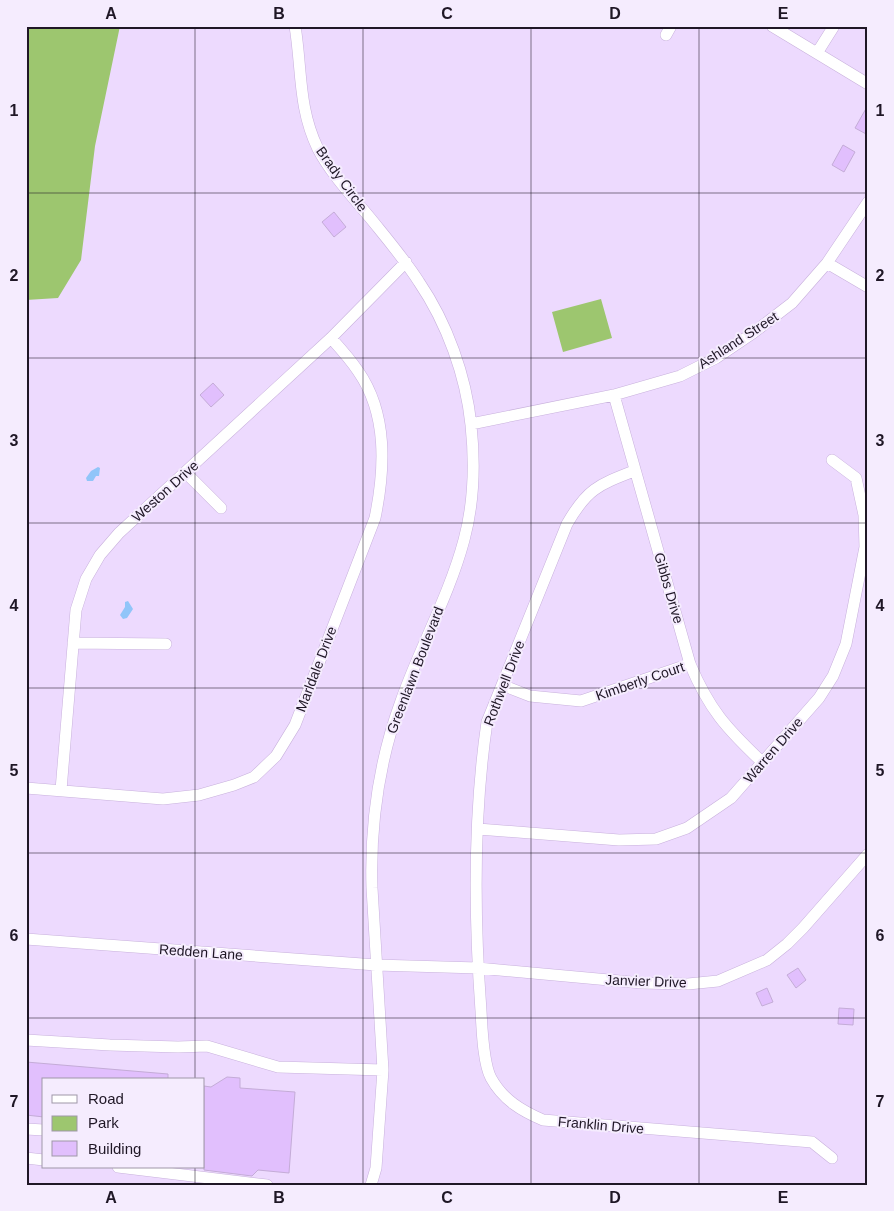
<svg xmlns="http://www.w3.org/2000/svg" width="894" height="1211" font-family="Helvetica,sans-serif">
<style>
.green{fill:#9dc66f}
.water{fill:#91c5f9}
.building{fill:#e1bffd;stroke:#c4acd7}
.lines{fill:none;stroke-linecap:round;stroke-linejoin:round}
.minor-casing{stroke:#c8b1dc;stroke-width:12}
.minor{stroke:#fff;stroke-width:11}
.grid{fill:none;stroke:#1f1726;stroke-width:1;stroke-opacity:0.55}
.labels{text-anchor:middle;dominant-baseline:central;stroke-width:4;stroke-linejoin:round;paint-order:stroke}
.street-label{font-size:14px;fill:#1f1726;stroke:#f5ecfe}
.neatline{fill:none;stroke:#1f1726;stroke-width:2}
.grid-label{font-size:16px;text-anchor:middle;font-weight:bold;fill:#1f1726}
</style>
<rect width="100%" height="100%" fill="#eddafe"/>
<path class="green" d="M26,26H120L95,146L81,260L58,298L26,300Z
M601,299L612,338L563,352L552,312Z"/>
<path class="water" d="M98,467L100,468L99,476H96L93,481H87L86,478L91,471Z
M128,601L133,609L127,618L123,619L120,615L125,607V602Z"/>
<path class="building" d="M868,105V135L855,128Z
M843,145L855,152L844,172L832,165Z
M334,212L346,227L334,237L322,222Z
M213,383L224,395L211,407L200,395Z
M798,968L806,980L796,988L787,975Z
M767,988L773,1002L762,1006L756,993Z
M839,1008L854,1009L853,1025L838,1024Z
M26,1062L168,1074V1080H44V1117L26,1115Z
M227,1077L240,1078V1088L295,1092L289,1173L258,1170L252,1176L204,1170V1086L211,1087Z"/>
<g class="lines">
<defs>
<path id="minor" d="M295,26C302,69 298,108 318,149C331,174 353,197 371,219C388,240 405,260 419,282C447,323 466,376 471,425C475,463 474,503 464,540C449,596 420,647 401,701C379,761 370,824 372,888L383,1070L376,1168L371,1185
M772,26L868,84
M666,35L671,26
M817,53L834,26
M827,263L868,287
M614,395L690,664C709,709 726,728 762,762
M471,424L614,395L680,376L716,358L753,333L792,303L827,263L868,202
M634,471C598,485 587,489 567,524L487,722C473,817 474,915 481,1011C482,1028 483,1063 491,1078C503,1100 522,1111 543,1120L812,1142L832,1158
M186,473L221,508
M73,643L166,644
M502,685L530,696L581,701L690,664
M26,788L163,799L199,795L234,785L254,777L276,756L295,725L375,518C385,469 388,414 358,371C350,359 340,348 331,338
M61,790L76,610L86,579L100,555L119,533L331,338L406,262
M478,829L619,840L656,839L687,828L731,798L819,698L833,676L846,644L865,547L864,515L856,478L832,460
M26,939L376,965L478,968L642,983L688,984L718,981L767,960L787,944L803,928L868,854
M26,1040L110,1045L178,1047L207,1046L278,1067L383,1070
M26,1129L44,1130
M26,1158L44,1160
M118,1167L267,1185"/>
</defs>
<use href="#minor" class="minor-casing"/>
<use href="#minor" class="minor"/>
</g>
<path class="grid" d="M195,26V1080M363,26V1185M531,26V1185M699,26V1185M26,193H868M26,358H868M26,523H868M26,688H868M26,853H868M26,1018H868M195,1167V1185"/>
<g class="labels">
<g class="street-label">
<text transform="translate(342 179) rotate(54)">Brady Circle</text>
<text transform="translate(738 340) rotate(-33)">Ashland Street</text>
<text transform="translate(165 491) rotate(-42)">Weston Drive</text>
<text transform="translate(669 588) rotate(74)">Gibbs Drive</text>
<text transform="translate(316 669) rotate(-69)">Marldale Drive</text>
<text transform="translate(415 670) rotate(-69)">Greenlawn Boulevard</text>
<text transform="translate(640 681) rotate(-19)">Kimberly Court</text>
<text transform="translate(504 683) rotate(-69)">Rothwell Drive</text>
<text transform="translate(773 750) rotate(-49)">Warren Drive</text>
<text transform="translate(201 952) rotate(4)">Redden Lane</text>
<text transform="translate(646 981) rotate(2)">Janvier Drive</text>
<text transform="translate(601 1125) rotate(5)">Franklin Drive</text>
</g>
</g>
<rect width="894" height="1211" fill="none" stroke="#f5ecfe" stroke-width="55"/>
<rect x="42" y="1078" width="162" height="90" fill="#f5ecfe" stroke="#9f97a8"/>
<rect x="52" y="1095" width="25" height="8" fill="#ffffff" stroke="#9f97a8"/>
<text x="88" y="1104" font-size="15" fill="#1f1726">Road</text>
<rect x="52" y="1116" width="25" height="15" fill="#9dc66f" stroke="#9f97a8"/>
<text x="88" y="1128" font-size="15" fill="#1f1726">Park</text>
<rect x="52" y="1141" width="25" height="15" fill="#e1bffd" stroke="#9f97a8"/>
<text x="88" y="1154" font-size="15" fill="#1f1726">Building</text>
<rect x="28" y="28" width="838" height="1156" class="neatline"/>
<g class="grid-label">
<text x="111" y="19">A</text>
<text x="279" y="19">B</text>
<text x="447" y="19">C</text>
<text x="615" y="19">D</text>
<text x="783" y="19">E</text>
<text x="14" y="116">1</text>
<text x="880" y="116">1</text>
<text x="14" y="281">2</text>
<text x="880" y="281">2</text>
<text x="14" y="446">3</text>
<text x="880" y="446">3</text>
<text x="14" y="611">4</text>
<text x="880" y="611">4</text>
<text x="14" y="776">5</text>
<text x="880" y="776">5</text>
<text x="14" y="941">6</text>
<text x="880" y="941">6</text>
<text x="14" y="1107">7</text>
<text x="880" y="1107">7</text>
<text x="111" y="1203">A</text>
<text x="279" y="1203">B</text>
<text x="447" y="1203">C</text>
<text x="615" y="1203">D</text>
<text x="783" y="1203">E</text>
</g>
</svg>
